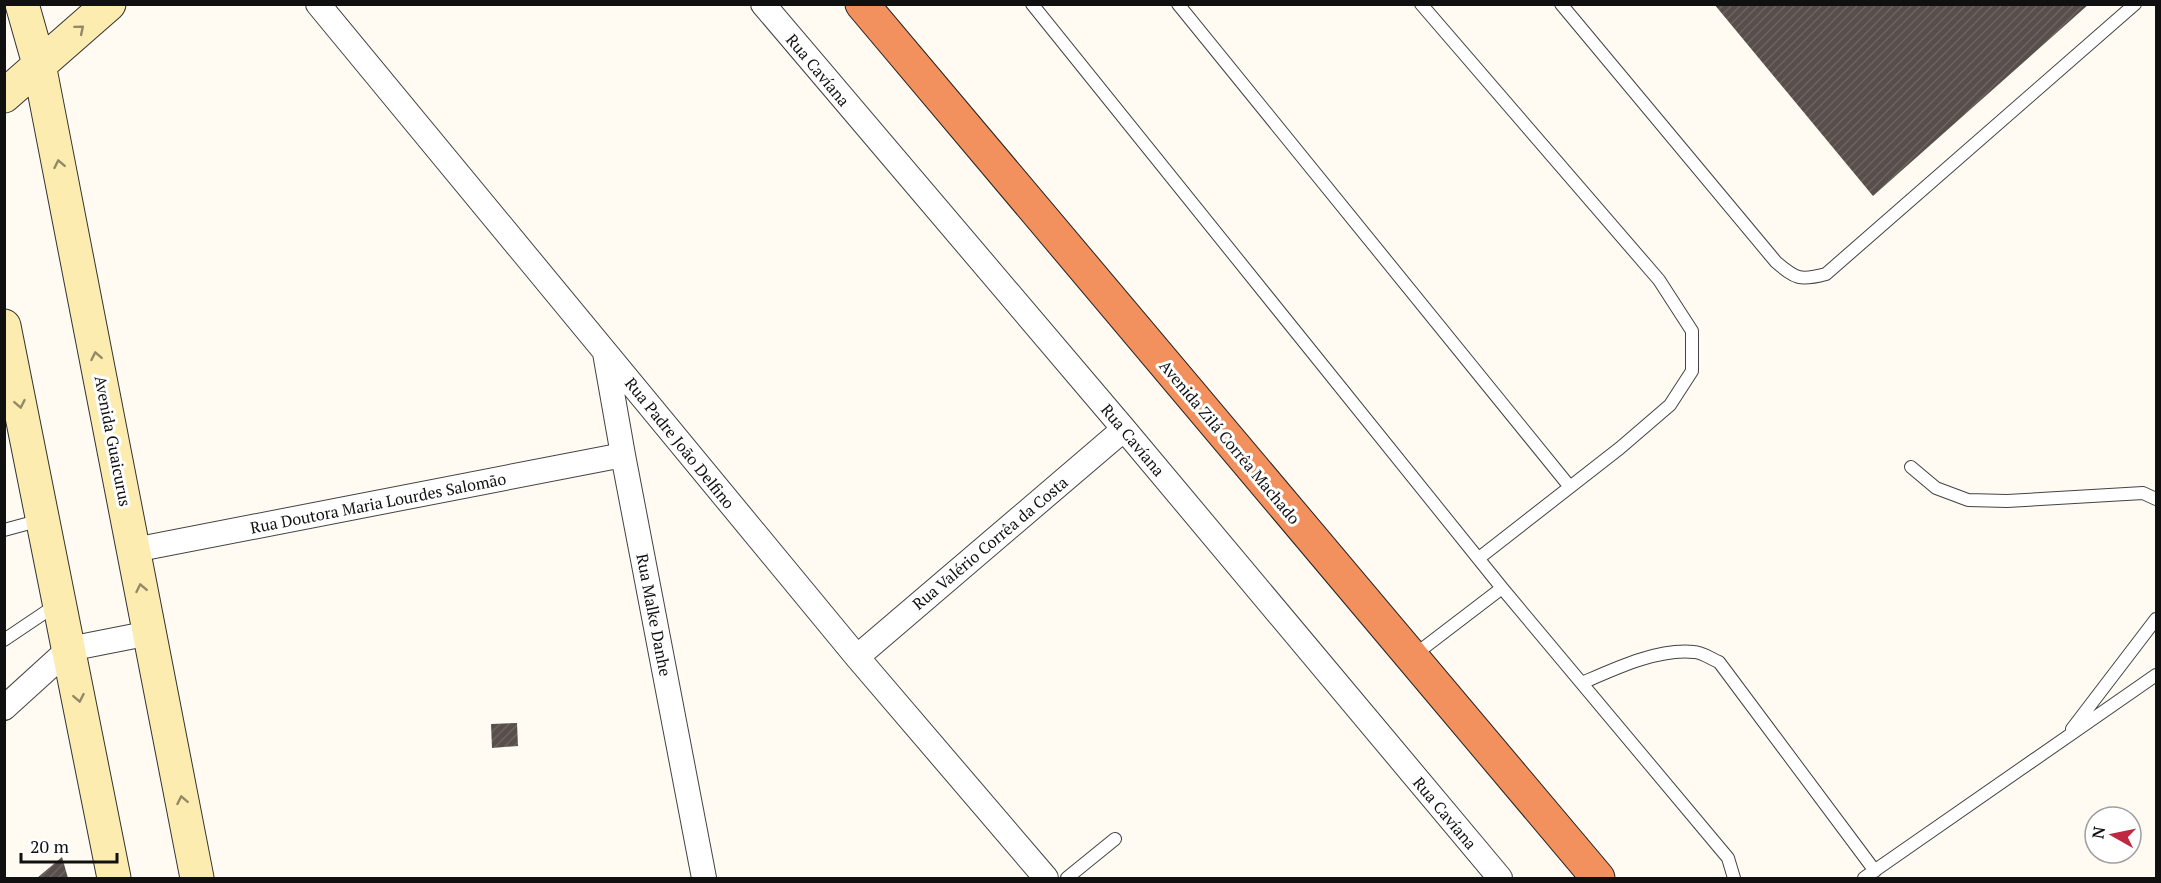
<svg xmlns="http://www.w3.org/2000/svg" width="2161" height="883" font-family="'PT Serif',serif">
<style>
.building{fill:url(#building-hatch)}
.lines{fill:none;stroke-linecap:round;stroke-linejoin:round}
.lane-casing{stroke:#434343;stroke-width:14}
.street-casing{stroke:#434343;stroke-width:26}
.secondary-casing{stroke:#323232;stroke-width:35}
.highway-casing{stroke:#212121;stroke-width:35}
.lane{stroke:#fff;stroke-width:12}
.street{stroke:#fff;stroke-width:24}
.secondary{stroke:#fdecaf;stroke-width:33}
.highway{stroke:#f2915d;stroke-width:33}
.oneway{stroke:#928967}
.labels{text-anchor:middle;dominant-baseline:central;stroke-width:6;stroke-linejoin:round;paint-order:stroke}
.street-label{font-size:16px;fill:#101010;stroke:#fff}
</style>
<defs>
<pattern id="building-hatch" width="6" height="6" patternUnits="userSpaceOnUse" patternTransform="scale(1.5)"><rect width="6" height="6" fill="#584f4c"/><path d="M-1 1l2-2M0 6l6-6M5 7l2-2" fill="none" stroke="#6b6461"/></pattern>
</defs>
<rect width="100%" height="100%" fill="#fffbf3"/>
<path class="building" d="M1714,4H2089L1873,196Z
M517,723L518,746L492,748L491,724Z
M62,857L68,878H37Z"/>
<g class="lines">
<defs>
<path id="lane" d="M1032,4L1502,588L1728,858L1734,878
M1178,4L1570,487
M1421,4L1659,280L1692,331V371L1670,405L1620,448L1479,558
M1561,4L1776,262C1796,279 1800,281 1826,274L2135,4
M1911,467L1936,488L1968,500L2007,501L2143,493L2156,499
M4,530L41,520
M4,640L56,605
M1413,656L1502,588
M1582,683C1614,669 1658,648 1694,652C1702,652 1711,659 1719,662L1875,871
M2072,729L2156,619
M1067,878L1115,839
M1864,878L2156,675"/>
<path id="street" d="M318,4L857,657L1046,878
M763,4L1124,429L1500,878
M605,353L623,455L704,878
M134,550L623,455
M857,657L1124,429
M4,708L69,649L150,633"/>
<path id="secondary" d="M22,4L39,64L197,878
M4,96L109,4
M4,326L114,878"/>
<path id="highway" d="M862,4L1598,878"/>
</defs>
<use href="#lane" class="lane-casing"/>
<use href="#street" class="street-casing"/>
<use href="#secondary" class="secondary-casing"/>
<use href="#highway" class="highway-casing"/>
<use href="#lane" class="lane"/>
<use href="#street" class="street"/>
<use href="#secondary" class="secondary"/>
<use href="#highway" class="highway"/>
</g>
<defs><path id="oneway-chevron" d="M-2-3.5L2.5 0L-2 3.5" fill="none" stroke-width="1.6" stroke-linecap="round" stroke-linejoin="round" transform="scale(1.5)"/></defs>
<g class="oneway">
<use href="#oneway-chevron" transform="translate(80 29) rotate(-40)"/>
<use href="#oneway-chevron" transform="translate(59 164) rotate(-101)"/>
<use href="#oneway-chevron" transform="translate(96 356) rotate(-101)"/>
<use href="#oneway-chevron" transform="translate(20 404) rotate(79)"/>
<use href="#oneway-chevron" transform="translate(141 588) rotate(-101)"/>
<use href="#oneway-chevron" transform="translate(79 698) rotate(79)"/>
<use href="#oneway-chevron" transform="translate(182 800) rotate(-101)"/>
</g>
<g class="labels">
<g class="street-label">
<text transform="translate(818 70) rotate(50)">Rua Cavíana</text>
<text transform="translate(1133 440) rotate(50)">Rua Cavíana</text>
<text transform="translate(113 441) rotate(79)">Avenida Guaicurus</text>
<text transform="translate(1230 442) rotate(50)">Avenida Zilá Corrêa Machado</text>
<text transform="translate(680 443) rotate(51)">Rua Padre João Delfino</text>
<text transform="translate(378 503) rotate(-11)">Rua Doutora Maria Lourdes Salomão</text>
<text transform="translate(990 543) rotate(-40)">Rua Valério Corrêa da Costa</text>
<text transform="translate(654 615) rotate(79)">Rua Malke Danhe</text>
<text transform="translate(1445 813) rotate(50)">Rua Cavíana</text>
</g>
</g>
<rect width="2161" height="883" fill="none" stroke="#101010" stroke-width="12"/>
<g transform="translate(2113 835) rotate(279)"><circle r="28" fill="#ffffff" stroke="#9f9f9f" stroke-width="1.5"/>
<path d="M0-4.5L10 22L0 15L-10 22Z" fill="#bf2841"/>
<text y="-9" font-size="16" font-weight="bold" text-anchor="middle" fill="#101010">N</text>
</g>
<path d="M21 853v9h96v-9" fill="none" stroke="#101010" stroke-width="3"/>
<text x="30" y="853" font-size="18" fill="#101010" stroke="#ffffff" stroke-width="4.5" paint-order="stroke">20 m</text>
</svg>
